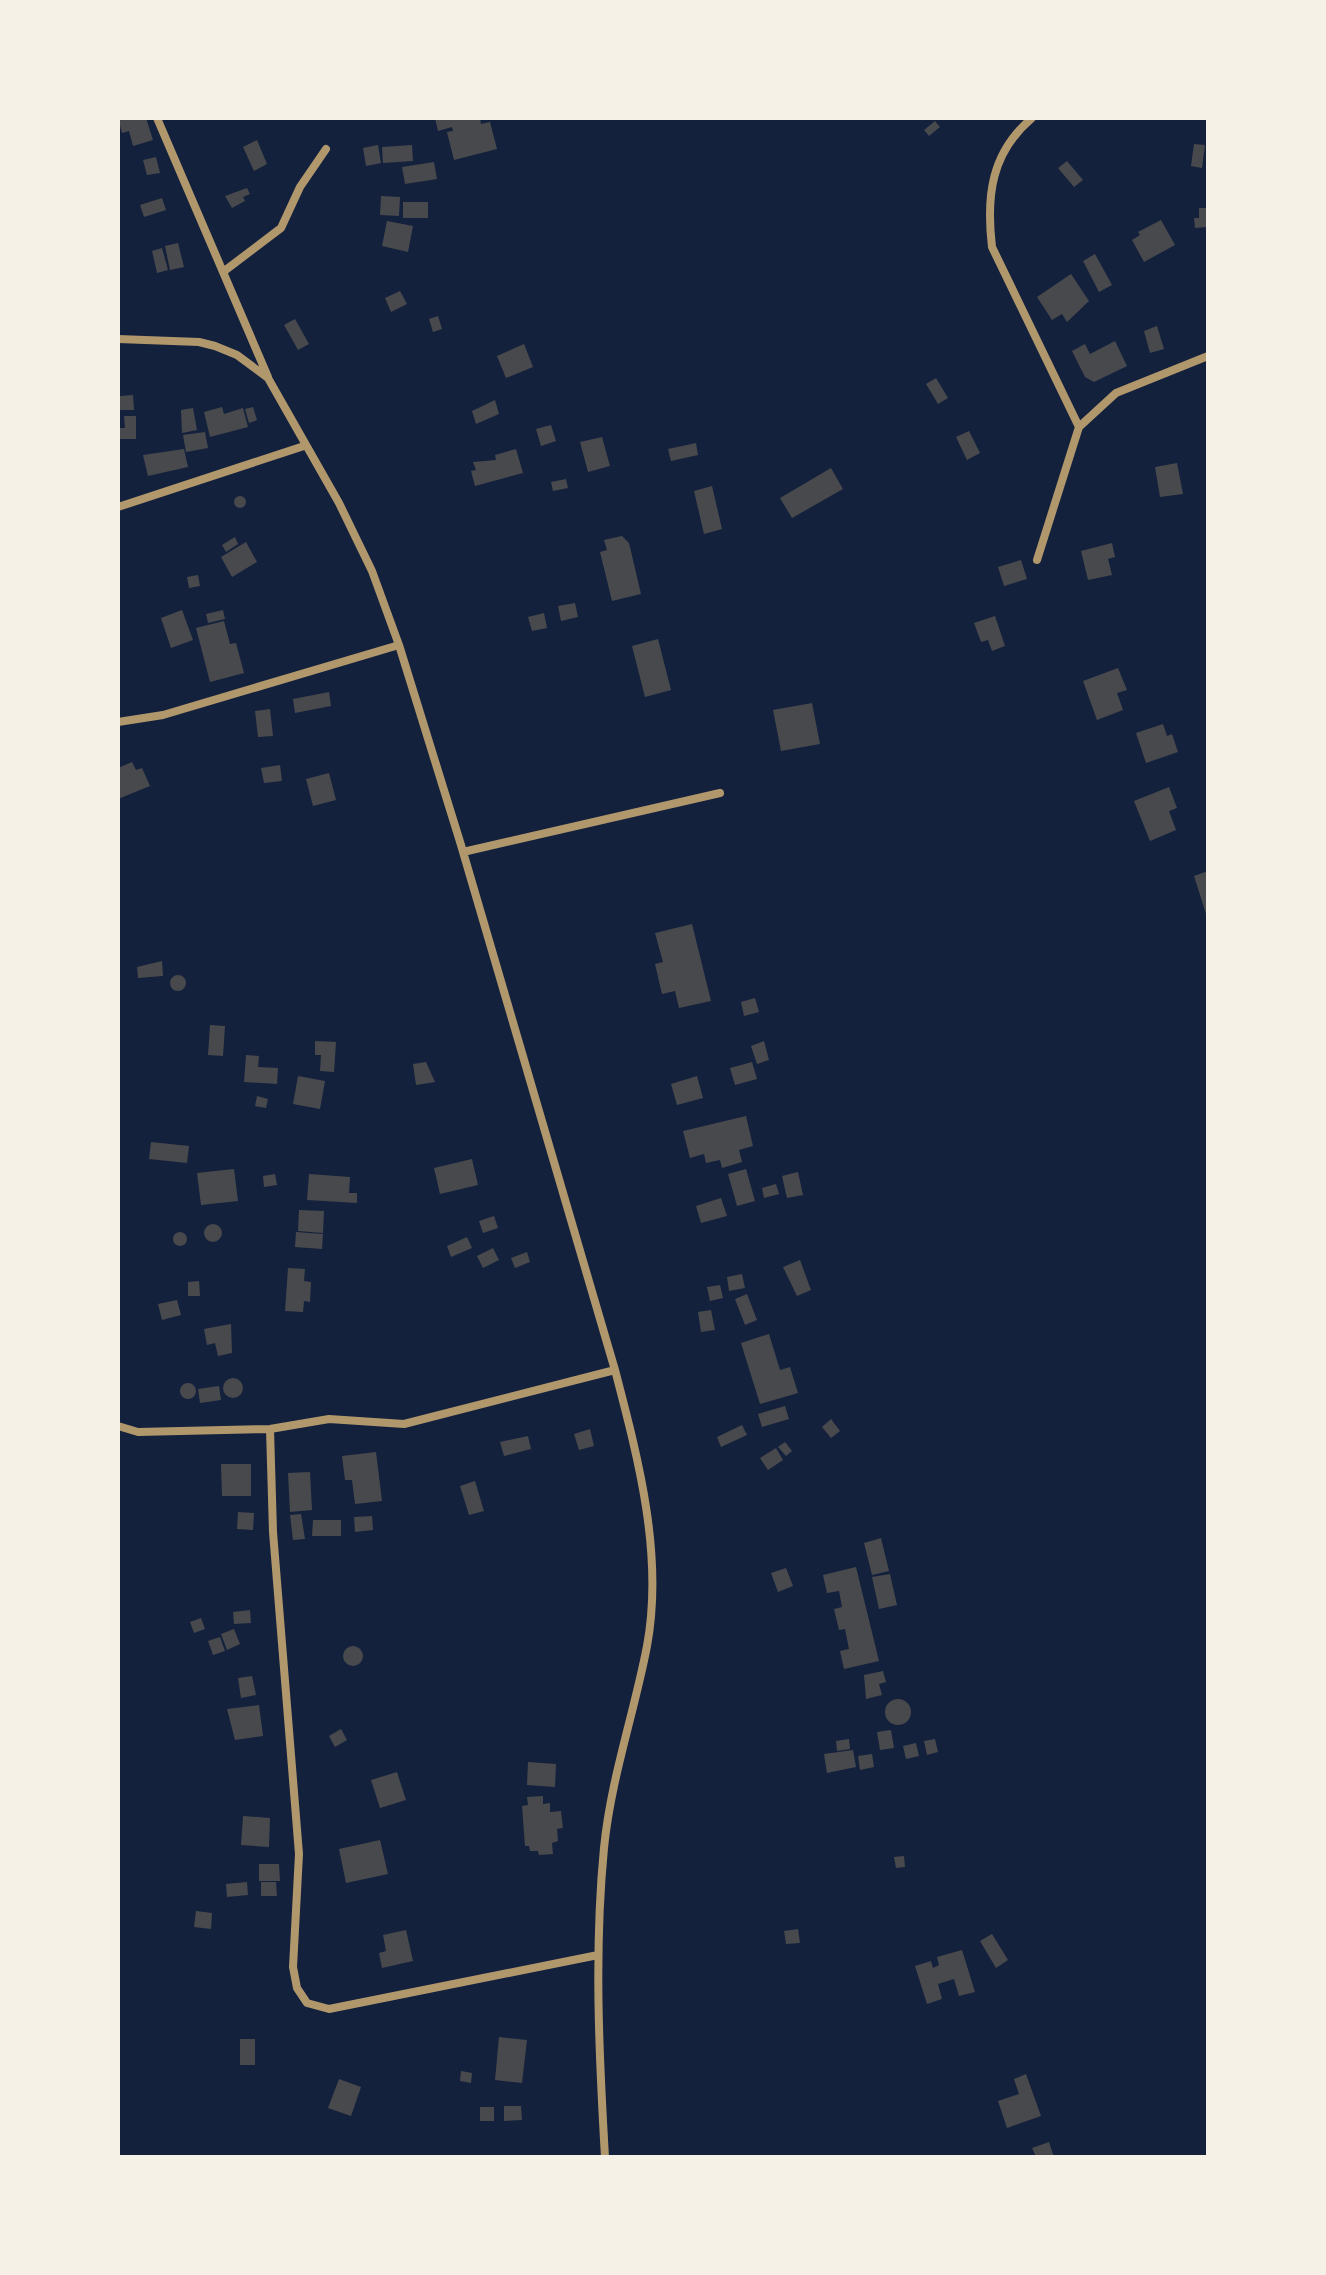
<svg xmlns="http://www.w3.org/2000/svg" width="1326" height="2275" font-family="'Fira Sans',sans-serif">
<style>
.building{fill:#48494c}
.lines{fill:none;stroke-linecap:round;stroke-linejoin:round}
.minor{stroke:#b1986c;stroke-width:8}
</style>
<rect width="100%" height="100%" fill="#14213d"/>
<path class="building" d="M118,118H146L153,140L133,146L129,131L122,133Z
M435,118H480L481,124L490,122L497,149L454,160L447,132L453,131L452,127L438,131Z
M935,121L940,127L929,136L924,130Z
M257,140L267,164L254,171L243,147Z
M1194,144L1205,145L1202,168L1191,166Z
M378,145L381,163L366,166L363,148Z
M412,145L413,161L383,163L382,147Z
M156,157L160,173L147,175L143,160Z
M1067,161L1083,180L1074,187L1058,168Z
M434,162L437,179L405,184L402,167Z
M247,188L250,194L243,197L245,201L232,208L225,196Z
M381,196L400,197L399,216L380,215Z
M162,198L166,210L144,217L140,205Z
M403,202H428V218H403Z
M1199,208H1208V227L1195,228L1194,218H1199Z
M1161,220L1175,245L1144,262L1132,240L1140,235L1138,232Z
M387,221L413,226L408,252L382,246Z
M178,243L184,267L170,270L165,246Z
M162,248L168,270L157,273L152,251Z
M1095,254L1112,285L1099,292L1083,261Z
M1071,274L1089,301L1067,322L1062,314L1052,320L1037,297Z
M400,291L407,304L391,312L385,298Z
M438,316L442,329L433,332L429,319Z
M295,319L309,344L298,350L284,325Z
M1157,326L1164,349L1150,353L1144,331Z
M1115,341L1127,366L1094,382L1085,377L1072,351L1085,344L1090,354Z
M524,344L533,367L506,378L497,356Z
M936,378L948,398L938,404L926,384Z
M133,395L134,410H120V396Z
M495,400L499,414L476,424L472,411Z
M222,407L224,414L243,408L248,427L210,437L204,412Z
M253,407L257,420L249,423L245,409Z
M193,408L197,430L182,433L181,410Z
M124,416H136V439H118V428H125Z
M551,425L556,441L541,446L536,429Z
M969,431L980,453L967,460L956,437Z
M205,432L208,448L186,452L183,435Z
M602,437L610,466L588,472L580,442Z
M696,443L698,455L671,461L668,449Z
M184,449L188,467L148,476L143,455Z
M516,449L523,473L475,486L471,471L476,470L473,462L496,460L495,455Z
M1177,463L1183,494L1160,497L1155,467Z
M831,468L843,489L792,518L780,498Z
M566,479L568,488L553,491L551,482Z
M712,486L722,529L704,534L694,491Z
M234 502a6 6 0 1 1 12 0a6 6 0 1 1-12 0Z
M622,536L629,543L641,594L612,601L600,552L607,550L604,540Z
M235,537L238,544L226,552L222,545Z
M246,542L257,562L232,577L221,557Z
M1112,543L1115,557L1108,559L1112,575L1088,580L1081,551Z
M1021,560L1027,579L1004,586L998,567Z
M198,575L200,586L189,588L187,577Z
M575,603L578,617L561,621L558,606Z
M182,610L193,640L171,648L161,618Z
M223,610L225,619L208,623L206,614Z
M544,613L547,628L532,631L528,617Z
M995,616L1005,646L992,651L988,640L981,642L974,623Z
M224,621L230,644L236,643L244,673L210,682L196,628Z
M658,639L671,690L645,697L632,646Z
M1118,668L1127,690L1117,693L1123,710L1097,720L1083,681Z
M329,692L331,706L295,713L293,699Z
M812,703L820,744L781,751L773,710Z
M270,709L273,736L258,737L255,711Z
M1163,724L1167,736L1172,734L1178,752L1146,763L1136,733Z
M132,762L136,770L142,768L150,786L118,799V768Z
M280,765L282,781L264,783L261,768Z
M329,773L336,800L313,806L306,779Z
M1169,787L1177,808L1169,811L1176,830L1150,841L1134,801Z
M1208,871V917H1207L1194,876Z
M692,924L711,1001L679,1008L675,991L662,994L655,964L663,962L655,933Z
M162,961L163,976L138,978L137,967Z
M170 983a8 8 0 1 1 16 0a8 8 0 1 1-16 0Z
M755,998L759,1012L744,1016L741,1002Z
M210,1025L225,1026L223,1056L208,1055Z
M315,1041L336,1042L334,1072L320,1071L321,1055H315Z
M764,1041L769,1060L757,1064L751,1046Z
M246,1055L259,1056L258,1067L278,1068L277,1084L244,1082Z
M426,1062L435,1082L416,1085L413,1064Z
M752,1062L757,1079L735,1085L730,1068Z
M298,1076L325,1081L320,1109L293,1104Z
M697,1076L703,1098L677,1105L671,1084Z
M257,1096L268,1099L266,1108L255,1106Z
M746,1116L753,1146L739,1150L742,1162L722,1168L720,1160L706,1163L704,1154L690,1158L683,1131Z
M151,1142L189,1146L187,1163L149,1159Z
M472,1159L478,1185L440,1194L434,1168Z
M234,1169L238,1201L201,1205L197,1173Z
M746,1169L755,1201L737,1206L728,1174Z
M798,1172L803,1195L787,1198L782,1176Z
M275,1174L277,1185L264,1187L263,1176Z
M309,1174L350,1177L349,1193H357V1203L307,1200Z
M776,1184L779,1194L764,1198L762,1188Z
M721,1198L727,1216L701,1223L696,1206Z
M299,1210L324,1211L323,1233L298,1231Z
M494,1216L498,1228L483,1233L479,1221Z
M204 1233a9 9 0 1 1 18 0a9 9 0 1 1-18 0Z
M173 1239a7 7 0 1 1 14 0a7 7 0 1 1-14 0Z
M296,1232L323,1234L322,1249L295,1247Z
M467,1237L472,1248L451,1257L447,1246Z
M493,1248L499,1260L483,1268L477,1256Z
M527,1252L530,1262L515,1268L511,1258Z
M800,1260L811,1290L797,1296L783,1267Z
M288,1268L305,1269L304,1281L311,1282L310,1302L304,1301L303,1312L285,1311Z
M742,1274L745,1288L729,1291L727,1277Z
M199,1281L200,1296H188V1282Z
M720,1285L723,1298L710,1301L707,1287Z
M747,1294L757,1320L745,1325L735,1299Z
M177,1300L181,1315L162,1320L158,1304Z
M711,1310L715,1330L701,1332L698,1312Z
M231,1324L232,1353L218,1356L215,1343L207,1345L204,1329Z
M769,1334L780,1370L790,1367L798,1393L760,1404L741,1343Z
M223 1388a10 10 0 1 1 20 0a10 10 0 1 1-20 0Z
M180 1391a8 8 0 1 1 16 0a8 8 0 1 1-16 0Z
M219,1386L221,1400L200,1403L198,1389Z
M785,1406L789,1419L762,1427L758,1414Z
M831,1419L840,1431L831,1438L822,1427Z
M742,1425L747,1435L721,1447L717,1437Z
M590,1429L594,1446L579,1450L574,1434Z
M528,1436L531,1449L504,1456L500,1442Z
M785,1442L792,1451L786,1456L778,1447Z
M776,1448L783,1460L768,1470L760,1458Z
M376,1452L382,1501L355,1504L352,1480H345L342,1456Z
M221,1464H251V1496H222Z
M310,1472L312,1510L290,1512L288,1473Z
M475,1481L484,1511L469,1515L460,1486Z
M238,1512L254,1513L253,1530L237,1529Z
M301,1514L305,1539L293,1540L290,1515Z
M372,1516L373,1530L355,1532L354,1517Z
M313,1520H341V1536H312Z
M881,1538L889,1571L872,1575L864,1543Z
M856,1567L879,1661L844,1669L840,1651L849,1649L845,1629L839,1630L834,1609L842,1607L839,1591L827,1593L823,1575Z
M786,1568L793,1586L778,1592L771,1573Z
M890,1574L897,1605L879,1609L872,1577Z
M250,1610L251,1623L234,1624L233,1612Z
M201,1618L205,1629L194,1633L190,1622Z
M234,1629L240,1644L227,1650L221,1634Z
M220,1637L225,1651L213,1655L208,1641Z
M343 1656a10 10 0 1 1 20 0a10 10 0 1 1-20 0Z
M883,1671L886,1682L879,1684L882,1695L866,1699L864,1675Z
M252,1676L256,1695L241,1698L238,1678Z
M885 1712a13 13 0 1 1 26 0a13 13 0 1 1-26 0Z
M259,1705L263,1736L235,1740L227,1709Z
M341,1729L347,1740L335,1747L329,1736Z
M891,1730L894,1748L880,1750L877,1732Z
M849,1739L850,1749L837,1751L836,1741Z
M935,1739L938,1752L927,1755L924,1741Z
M916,1743L919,1756L906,1759L903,1746Z
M853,1750L856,1767L827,1773L824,1754Z
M872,1754L874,1767L860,1770L858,1756Z
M528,1762L556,1764L555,1787L527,1785Z
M397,1772L406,1800L380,1808L371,1780Z
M543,1796V1804L550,1803V1812L561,1811L563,1828L557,1829L558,1841L552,1843L553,1854L539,1855L538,1851H530L529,1846H525L522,1806L528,1805L527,1797Z
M243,1816L270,1818L269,1847L241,1845Z
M380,1840L388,1874L346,1883L339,1849Z
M904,1856L905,1867L896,1868L894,1857Z
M259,1864H279L280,1881H259Z
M247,1882L248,1895L227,1897L226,1884Z
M261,1882H276L277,1896H261Z
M196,1911L212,1913L211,1929L194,1927Z
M798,1929L800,1943L786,1944L784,1931Z
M406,1930L413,1961L382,1968L379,1953L386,1951L383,1935Z
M992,1934L1008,1960L996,1968L980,1941Z
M962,1950L975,1992L959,1996L954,1979L938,1984L942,1999L927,2004L915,1966L931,1961L933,1968L939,1965L937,1957Z
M499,2037L527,2040L522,2083L495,2080Z
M240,2039H255V2065H240Z
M461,2071L472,2073L471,2083L460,2081Z
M1026,2074L1041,2116L1007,2128L998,2101L1019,2094L1014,2079Z
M339,2079L361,2087L351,2116L328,2108Z
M504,2106H521L522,2120L504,2121Z
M480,2107H494V2121H480Z
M1049,2142L1054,2157H1036L1032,2148Z"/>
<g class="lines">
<path class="minor" d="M157,118L268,377
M1032,118C991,153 986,196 992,247L1079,427L1037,560
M223,272L281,228L300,187L326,149
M118,339L199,342L215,346L237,355L268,378L339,503L372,571L399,645L461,845L615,1370C638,1458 664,1555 647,1646C634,1714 611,1778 604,1848C594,1951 599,2054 605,2157
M1079,427L1116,393L1208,356
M118,507L304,446
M118,722L163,715L399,645
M463,852L720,793
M118,1426L138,1432L270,1429L329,1419L404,1424L615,1370
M270,1429L273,1532L299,1854L293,1967L297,1988L307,2003L329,2009L598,1955"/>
</g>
<rect width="1326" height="2275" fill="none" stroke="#f6f1e7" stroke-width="240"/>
</svg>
